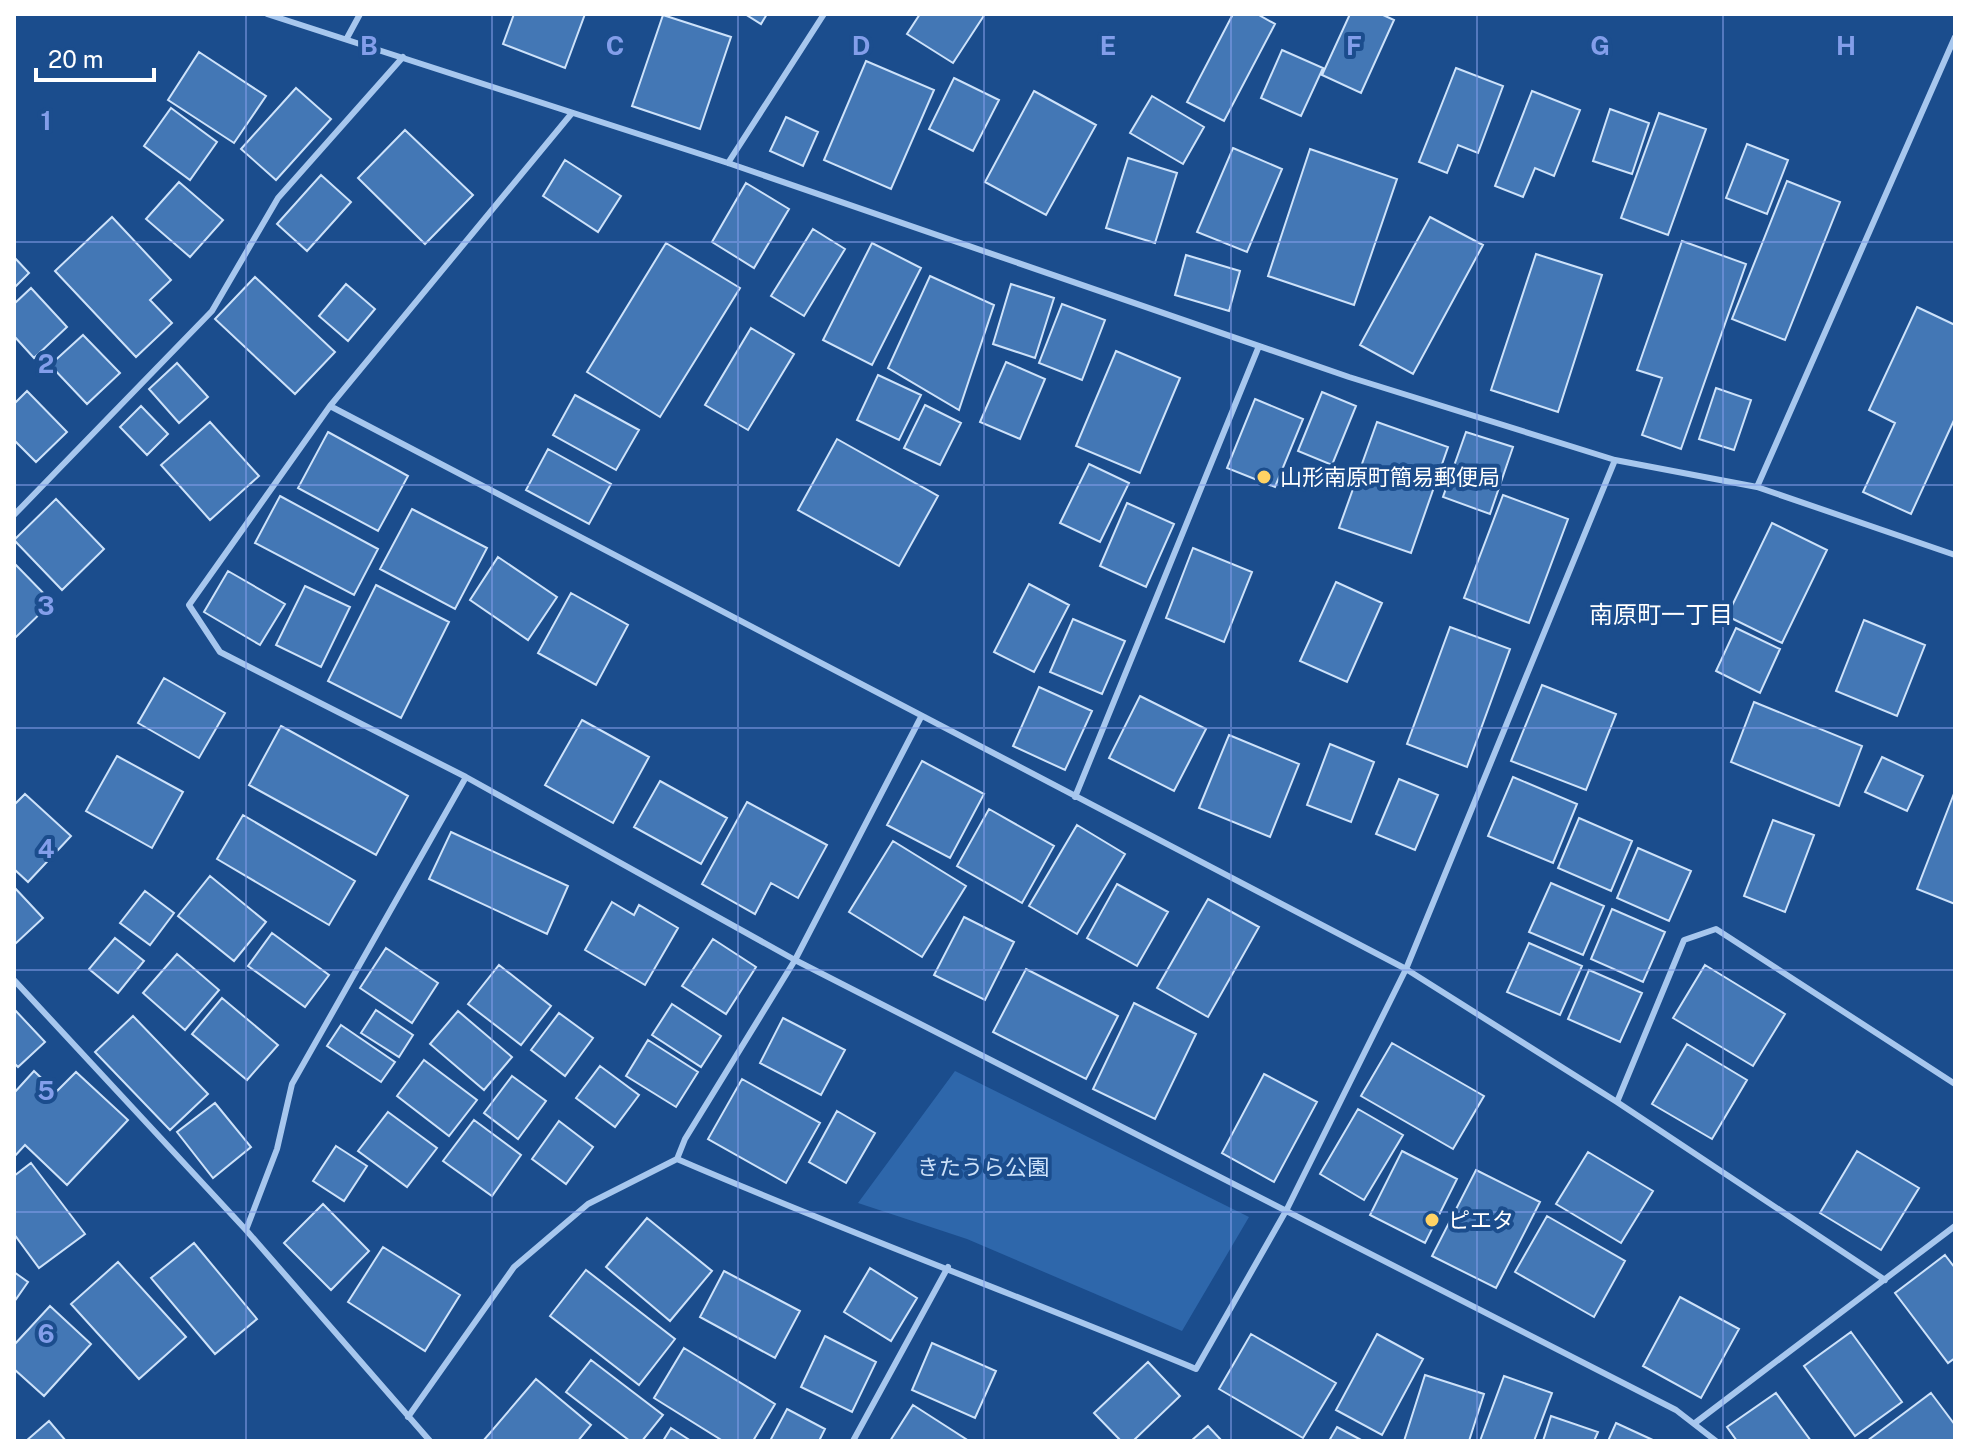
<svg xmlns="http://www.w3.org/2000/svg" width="1969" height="1455" font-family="'Public Sans','Noto Sans JP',sans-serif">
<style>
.green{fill:#2e67ab}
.building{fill:#4377b5;stroke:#cde2fa;stroke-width:2}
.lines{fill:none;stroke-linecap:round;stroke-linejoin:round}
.service{stroke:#a7c7ee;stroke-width:6}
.grid{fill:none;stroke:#839eea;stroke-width:2;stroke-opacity:0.55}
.poi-dot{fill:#ffd264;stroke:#1b4d8d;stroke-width:3}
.labels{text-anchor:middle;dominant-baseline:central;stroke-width:8;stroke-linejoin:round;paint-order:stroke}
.poi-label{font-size:22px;fill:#fff;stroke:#1b4d8d;text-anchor:start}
.park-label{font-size:22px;fill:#cde2fa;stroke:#1b4d8d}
.neighbourhood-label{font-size:24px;fill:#fff;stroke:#1b4d8d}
.grid-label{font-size:26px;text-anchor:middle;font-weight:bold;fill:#839eea;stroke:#1b4d8d;stroke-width:8;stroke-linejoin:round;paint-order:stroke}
</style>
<rect width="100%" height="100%" fill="#1b4d8d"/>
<path class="green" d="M955,1071L1249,1217L1182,1331L967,1239L858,1203Z"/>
<path class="building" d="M514,14H585L565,68L503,44Z
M745,14H767L761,24Z
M920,14H985L953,63L907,34Z
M1233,14H1257L1275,24L1224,121L1187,102Z
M1350,14H1381L1394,20L1361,93L1322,75Z
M663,15L731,37L700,129L632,106Z
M1282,50L1323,68L1301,116L1261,98Z
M199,52L266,96L234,143L168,100Z
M866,61L934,90L891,189L824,160Z
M1456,68L1503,86L1478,153L1458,145L1447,173L1419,162Z
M954,78L999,100L973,151L929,129Z
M296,88L331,119L276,180L241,149Z
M1034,91L1096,125L1046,215L985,182Z
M1532,91L1580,110L1554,176L1535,168L1523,197L1495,186Z
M1152,96L1204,127L1183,164L1130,133Z
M171,108L217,142L190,180L144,146Z
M1610,109L1649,123L1632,174L1593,161Z
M1659,113L1706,129L1668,235L1621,218Z
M786,117L818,132L803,166L770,151Z
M405,130L473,195L425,244L358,178Z
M1747,144L1788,160L1767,214L1726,198Z
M1233,148L1282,169L1247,252L1197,232Z
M1310,149L1397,179L1354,305L1268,276Z
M1128,158L1177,173L1155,243L1106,228Z
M565,160L621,196L598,232L543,196Z
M321,175L351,202L307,251L277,224Z
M1787,181L1840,202L1785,340L1732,319Z
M179,182L223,220L190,257L146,219Z
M746,183L789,209L754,268L712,242Z
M112,217L171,280L150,300L172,323L136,357L55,271Z
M1430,217L1483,245L1413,374L1360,345Z
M813,229L845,249L804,316L771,296Z
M1682,241L1746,264L1681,449L1642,435L1662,378L1637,370Z
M666,243L740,288L660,417L587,372Z
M872,243L921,268L872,365L823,340Z
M1536,254L1602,275L1558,412L1491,390Z
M1186,255L1240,271L1229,311L1175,295Z
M14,257L29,273L14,288Z
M930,276L994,305L959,410L888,368Z
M255,277L335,352L295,394L215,319Z
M346,284L375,309L348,341L319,316Z
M1011,284L1054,298L1035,358L993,344Z
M31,288L67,327L34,358L14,336V304Z
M1062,304L1105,320L1082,380L1039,363Z
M1917,307L1955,325V418L1911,514L1863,492L1895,423L1869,410Z
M751,328L794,354L748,430L705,405Z
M83,335L120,373L87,404L50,365Z
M1116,351L1180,378L1140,473L1076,446Z
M1006,362L1045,379L1020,439L980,422Z
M177,363L208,397L179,423L149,389Z
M878,375L921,395L899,440L857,420Z
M1716,388L1751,400L1734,450L1699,439Z
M27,391L67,432L36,462L14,440V404Z
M1322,392L1356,406L1332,465L1298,451Z
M575,395L639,430L616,470L553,435Z
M1255,399L1303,419L1275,487L1227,468Z
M925,405L961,423L940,465L904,448Z
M141,406L168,434L147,455L120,427Z
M210,422L259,476L210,520L161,465Z
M1377,422L1448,447L1411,553L1339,528Z
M328,432L408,476L378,531L298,488Z
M1466,432L1513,447L1490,514L1443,497Z
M837,439L938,496L899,566L798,510Z
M548,449L611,484L589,524L526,490Z
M1089,464L1129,483L1100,542L1060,523Z
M1503,495L1568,519L1529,623L1464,598Z
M280,496L378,549L354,595L255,543Z
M56,499L104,549L62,590L14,540Z
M1127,503L1174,524L1146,587L1100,566Z
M412,509L487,548L455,609L380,569Z
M1772,523L1827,550L1782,643L1727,616Z
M1193,548L1252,572L1224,642L1166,618Z
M498,557L557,597L528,640L470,600Z
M14,563L52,602L14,639Z
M228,571L285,604L260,645L204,612Z
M1336,582L1382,603L1347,682L1300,661Z
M1029,584L1069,605L1034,672L994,652Z
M376,585L449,622L401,718L328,681Z
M305,586L350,607L321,667L276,645Z
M571,593L628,625L596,685L538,653Z
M1073,619L1125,641L1102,694L1050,672Z
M1864,620L1925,645L1897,716L1836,691Z
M1450,627L1510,649L1467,767L1407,744Z
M1736,628L1780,649L1760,693L1716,671Z
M164,678L225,713L199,758L138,723Z
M1542,685L1616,714L1586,790L1511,761Z
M1039,687L1092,711L1065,770L1013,746Z
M1140,696L1206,729L1174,791L1109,758Z
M1754,702L1862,746L1839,806L1731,762Z
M582,720L649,757L613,823L545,785Z
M281,726L408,796L376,855L249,785Z
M1229,735L1299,764L1270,837L1199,808Z
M1330,744L1374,762L1351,822L1307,805Z
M117,756L183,792L152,848L86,811Z
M1882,757L1923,776L1907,811L1865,792Z
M922,761L984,794L950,858L887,825Z
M1513,777L1577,804L1553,863L1488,836Z
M1399,779L1438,795L1415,850L1376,834Z
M660,781L727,818L701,864L634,827Z
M1955,791V904L1917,889Z
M25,794L71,836L28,882L14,869V805Z
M747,802L827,845L798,898L771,883L755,914L702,884Z
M989,809L1054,846L1022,903L957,866Z
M243,815L355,881L329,925L217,859Z
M1579,818L1632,841L1611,891L1558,868Z
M1773,820L1814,835L1785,912L1744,896Z
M1077,825L1125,854L1077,934L1029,906Z
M451,832L568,886L547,934L429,879Z
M893,841L966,886L922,957L849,912Z
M1638,848L1691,871L1669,921L1617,898Z
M210,876L266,922L234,961L178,916Z
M1551,883L1604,906L1583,955L1529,932Z
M1117,884L1168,912L1137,966L1087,938Z
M14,887L43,918L14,945Z
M145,891L174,913L150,945L120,923Z
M1208,899L1259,927L1208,1017L1157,988Z
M612,902L634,915L639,905L678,928L645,985L585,950Z
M1612,909L1665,932L1643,982L1591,959Z
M964,917L1014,942L985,1000L934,975Z
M272,933L329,975L305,1007L248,966Z
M115,938L144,961L118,993L89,969Z
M713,939L756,967L726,1014L682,986Z
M1529,943L1582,966L1560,1015L1507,992Z
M386,948L438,983L412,1023L360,988Z
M177,954L219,990L185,1030L143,993Z
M499,965L551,1006L521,1045L468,1004Z
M1705,965L1785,1014L1753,1066L1673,1018Z
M1026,969L1118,1016L1086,1079L993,1032Z
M1589,970L1642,993L1620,1042L1568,1019Z
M222,998L278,1045L247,1080L192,1034Z
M1134,1003L1196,1034L1155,1119L1093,1089Z
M672,1004L721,1036L701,1067L652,1035Z
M14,1009L45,1042L18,1067L14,1063Z
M376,1010L413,1035L399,1057L361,1033Z
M458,1011L512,1057L484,1090L430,1044Z
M559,1013L593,1038L565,1076L531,1050Z
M133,1016L208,1094L170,1130L95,1052Z
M783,1018L845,1050L821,1095L760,1063Z
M341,1025L395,1062L381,1082L327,1046Z
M648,1040L698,1072L676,1107L626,1076Z
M1392,1043L1484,1096L1453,1149L1361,1096Z
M1687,1044L1747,1080L1712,1139L1652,1104Z
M424,1060L477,1100L449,1136L397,1096Z
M600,1066L639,1095L615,1127L576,1098Z
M34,1071L56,1092L76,1072L128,1120L67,1185L25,1145L14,1157V1093Z
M1264,1074L1317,1102L1274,1182L1222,1153Z
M512,1076L546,1101L518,1139L484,1113Z
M742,1079L820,1123L786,1183L708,1139Z
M215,1103L251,1147L213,1178L177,1132Z
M1358,1109L1403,1135L1364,1200L1320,1174Z
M837,1111L875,1133L846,1183L809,1162Z
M388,1112L437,1148L407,1187L358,1151Z
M474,1120L521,1155L492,1196L443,1161Z
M559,1121L593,1147L566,1184L532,1159Z
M336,1146L367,1166L344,1201L313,1181Z
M1402,1151L1457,1179L1425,1243L1370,1215Z
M1857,1151L1919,1188L1881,1250L1820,1213Z
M1588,1152L1653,1191L1621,1243L1556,1204Z
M31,1163L85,1234L39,1268L14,1234V1176Z
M1476,1170L1540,1202L1496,1288L1432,1256Z
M323,1204L369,1251L331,1290L284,1243Z
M1547,1216L1625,1261L1594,1317L1515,1272Z
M647,1218L712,1271L670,1321L606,1267Z
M194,1243L257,1319L215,1354L151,1278Z
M383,1247L460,1295L425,1351L348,1302Z
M1945,1255L1955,1268V1358L1948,1363L1895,1293Z
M118,1262L186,1337L139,1379L71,1304Z
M870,1268L917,1298L891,1341L844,1312Z
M586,1270L675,1339L639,1385L550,1316Z
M724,1271L800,1311L775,1358L700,1317Z
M14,1272L28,1282L14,1302Z
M1680,1297L1739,1329L1701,1398L1643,1366Z
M50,1306L91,1344L44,1396L14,1369V1345Z
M1851,1332L1902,1402L1855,1436L1804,1366Z
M1251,1334L1336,1383L1303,1438L1219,1389Z
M1377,1334L1423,1359L1382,1435L1336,1410Z
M825,1336L876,1362L852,1412L801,1387Z
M932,1343L996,1371L975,1418L912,1390Z
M684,1348L775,1404L753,1441H723L654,1398Z
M591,1360L663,1415L642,1441H630L566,1392Z
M1148,1362L1180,1396L1133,1441H1121L1094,1413Z
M1425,1375L1484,1394L1469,1441H1404Z
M1504,1376L1552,1393L1534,1441H1480Z
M536,1379L591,1425L578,1441H483Z
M1776,1393L1811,1441H1737L1727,1427Z
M1931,1393L1955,1425L1954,1441H1867Z
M913,1405L969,1441H890Z
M787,1409L825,1429L819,1441H770Z
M1551,1416L1598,1432L1594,1441H1543Z
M49,1421L66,1441H26Z
M1616,1423L1655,1441H1608Z
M1208,1426L1222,1441H1191Z
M1337,1427L1363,1441H1329Z
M671,1428L691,1441H663Z"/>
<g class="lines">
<path class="service" d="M267,14L728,163L1349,377L1615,460L1757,487L1955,555
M347,38L360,14
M572,113L330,406L189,605L220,652L466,777L795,960L1676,1410L1716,1441
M728,163L824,14
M330,406L1406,969L1617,1102L1885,1280
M1757,487L1955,37
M14,515L212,311L278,198L403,57
M1075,797L1259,346
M14,980L246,1230L430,1441
M1617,1102L1684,940L1716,929L1955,1084
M677,1159L685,1139L795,960L921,717
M246,1230L277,1149L292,1084L466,777
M408,1417L514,1267L588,1204L677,1159C849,1233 1024,1298 1196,1369L1287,1209L1406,969L1615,460
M1695,1423L1955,1226
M853,1441L948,1267"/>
</g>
<path class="grid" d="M246,14V1441M492,14V1441M738,14V1441M984,14V1441M1231,14V1441M1477,14V1441M1723,14V1441M14,242H1955M14,485H1955M14,728H1955M14,970H1955M14,1212H1955"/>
<g class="poi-dot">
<circle cx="1264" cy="477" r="8"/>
<circle cx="1432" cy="1220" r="8"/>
</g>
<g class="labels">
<g class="poi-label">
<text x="1280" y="477">山形南原町簡易郵便局</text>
<text x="1448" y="1220">ピエタ</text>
</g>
<g class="park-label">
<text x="983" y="1167">きたうら公園</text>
</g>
<g class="neighbourhood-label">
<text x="1661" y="614">南原町一丁目</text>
</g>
</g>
<g class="grid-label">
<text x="369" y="55">B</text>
<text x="615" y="55">C</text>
<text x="861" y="55">D</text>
<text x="1108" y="55">E</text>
<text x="1354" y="55">F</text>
<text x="1600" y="55">G</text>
<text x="1846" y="55">H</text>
<text x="46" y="130">1</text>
<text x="46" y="373">2</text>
<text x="46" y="615">3</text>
<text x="46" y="858">4</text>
<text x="46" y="1100">5</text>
<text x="46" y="1343">6</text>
</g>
<rect width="1969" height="1455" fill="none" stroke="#ffffff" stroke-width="32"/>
<path d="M36 68v12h118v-12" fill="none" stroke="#ffffff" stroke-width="4"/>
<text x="48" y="68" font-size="24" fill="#ffffff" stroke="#1b4d8d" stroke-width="6" paint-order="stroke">20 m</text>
</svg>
